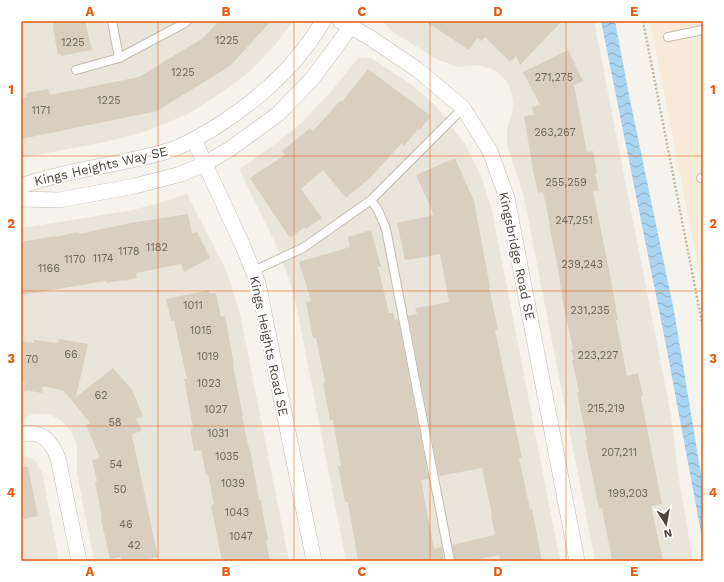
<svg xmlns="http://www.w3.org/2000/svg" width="724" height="582" font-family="'Work Sans',sans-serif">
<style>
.residential{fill:#eae5da}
.commercial{fill:#f7ead8}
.water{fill:url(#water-waves)}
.building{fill:#d8cfc1}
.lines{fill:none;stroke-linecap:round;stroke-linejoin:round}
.service-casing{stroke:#c2bbae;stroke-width:10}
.minor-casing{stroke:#c2bbae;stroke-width:16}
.path{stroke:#c4b79f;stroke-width:2.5;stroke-dasharray:2 2;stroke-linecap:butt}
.service{stroke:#fff;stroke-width:8}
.minor{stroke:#fff;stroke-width:15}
.grid{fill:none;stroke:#e8590c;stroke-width:1;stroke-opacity:0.55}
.labels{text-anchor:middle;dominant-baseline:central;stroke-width:4;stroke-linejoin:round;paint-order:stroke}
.number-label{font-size:11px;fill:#6e675b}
.street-label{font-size:13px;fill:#4b4439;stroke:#fff}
.neatline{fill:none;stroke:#e8590c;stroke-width:1.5}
.grid-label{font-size:13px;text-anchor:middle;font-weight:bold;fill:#e8590c}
</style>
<defs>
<pattern id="water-waves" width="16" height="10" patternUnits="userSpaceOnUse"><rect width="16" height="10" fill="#a9d4f2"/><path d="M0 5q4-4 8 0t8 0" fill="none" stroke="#8caec5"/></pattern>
</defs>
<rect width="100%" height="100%" fill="#f6f3ec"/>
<path class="residential" d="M21,21H293L274,46L250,71L224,91L188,114L141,133L105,142L21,158Z
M383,21H594L671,415L679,479L693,561H595L527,213L523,193L507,145V130L512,113L513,104L512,95L508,84L504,78L496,71L486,67L477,65L458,67L438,60L390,30Z
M358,58H371L376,61L412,85L437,107L465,144L481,176L492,210L560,561H346L298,314L290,282L278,249L240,171V169L276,143L298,126L330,93Z
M187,194L227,272L240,314L289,561H94L77,473V446L73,434L62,421L49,414H35L21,418V228L128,211L156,204Z
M21,456L28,457L35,461L42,472L59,561H21Z"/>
<path class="commercial" d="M650,21H703V292Z"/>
<path class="water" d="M601,21H615L628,90L674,311L703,486V543L665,340Z"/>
<path class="building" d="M53,21H85L92,50L61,56V54L58,55L53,28H54Z
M219,21H271L230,66L157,111L21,139V98L27,97V93L48,89L50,95L139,77L203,38Z
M425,21H562L520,65L516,56L510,62L485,37L482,41L477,38L469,50Z
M568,50L583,81L574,85L587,152L593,151L597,173H595L599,190L593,191L610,274L618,320H616L627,376L638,373L643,396L641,397L662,504L651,506L663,561H612L602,508L599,509L585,440H587L577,393L579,392L572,360H574L571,349H573L563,303L558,269L549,225H550L543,192L538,193L533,170L524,116L534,115L532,107L540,105L523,72Z
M368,69L431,116L420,130L418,129L404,146L402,143L369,179L346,198L323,170L301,189L322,218L306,229L305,227L290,238L250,178L285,155L282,151L310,128L313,131L341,100L342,102Z
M455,158L474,201L490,287H489L498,329L495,330L522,458H519L530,509H532L542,561H500L499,555L471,561H455L452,545L495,535L491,515H492L482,468L439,476L408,316L417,314L415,308L449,302L440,254L408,260V259L405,260L397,223L434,215L416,175Z
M188,214L192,233L197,232L210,258L184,272L181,264L136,273L137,278L123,281V280L106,283V281L21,295V242L55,236V237L79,232V234L130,223Z
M371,230L381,267H378L389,313H393L395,320L398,319L429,479L421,480L434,549L442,547L444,561H358L348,502H345L338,466H341L333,420H330L323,383L325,382L316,338H313L306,302L311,301L299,262L350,247L348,237Z
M209,290L210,294L216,293L221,317L225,316L234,365H233L243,416H242L249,449H250L259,500H261L264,519L268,540H266L270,561H222L211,505L214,504L208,475H206L201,450L194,451L190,429L193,428L184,379H187L174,321H171L166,299Z
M59,339L88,344L76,397L113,368L132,390L143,416L136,419L142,430L132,435L158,557L138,561H122L121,557L110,559L101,519L102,518L95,482L97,481L92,460L100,458L86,425L90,423L64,391L43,386L42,393L24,390L25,383L21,382V341L34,343V340L58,343Z
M21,467H28L38,516L21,519Z"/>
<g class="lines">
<defs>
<path id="service" d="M112,21L119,58L183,24L187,21
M668,37L703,30
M76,70L119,58
M701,178L703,177
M253,271L303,248L371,200
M450,561L386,229L378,210L371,200L463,108"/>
<path id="minor" d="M340,21L369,37L418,70L463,108L490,151L507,198L577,561
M194,140L242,244L258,283L314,561
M21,186C69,169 122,165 171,150C186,145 200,136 214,128C257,101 297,66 323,21
M21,199L59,200L135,186L181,174L204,164L230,149L278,114L311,80L336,47L354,21
M21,434C41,430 51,440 58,458L79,561"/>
</defs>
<use href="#service" class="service-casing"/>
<use href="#minor" class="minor-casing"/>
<path class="path" d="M643,21L703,328"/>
<use href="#service" class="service"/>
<use href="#minor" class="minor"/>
</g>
<path class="grid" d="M158,21V561M294,21V561M430,21V561M566,21V561M21,156H703M21,291H703M21,426H703"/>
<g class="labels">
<g class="number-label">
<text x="227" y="40">1225</text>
<text x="73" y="42">1225</text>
<text x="183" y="72">1225</text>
<text x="554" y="77">271,275</text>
<text x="109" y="100">1225</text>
<text x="41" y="110">1171</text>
<text x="555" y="132">263,267</text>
<text x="566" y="182">255,259</text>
<text x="574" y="220">247,251</text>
<text x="157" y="247">1182</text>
<text x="129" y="251">1178</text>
<text x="103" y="258">1174</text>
<text x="75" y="259">1170</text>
<text x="582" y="264">239,243</text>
<text x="49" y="268">1166</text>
<text x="193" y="305">1011</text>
<text x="590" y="310">231,235</text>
<text x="201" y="330">1015</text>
<text x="71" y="354">66</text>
<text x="598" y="355">223,227</text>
<text x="208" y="356">1019</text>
<text x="32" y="359">70</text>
<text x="209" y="383">1023</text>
<text x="101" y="395">62</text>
<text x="606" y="408">215,219</text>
<text x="216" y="409">1027</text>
<text x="115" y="422">58</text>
<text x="218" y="433">1031</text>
<text x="619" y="452">207,211</text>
<text x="227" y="456">1035</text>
<text x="116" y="464">54</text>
<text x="233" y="483">1039</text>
<text x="120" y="489">50</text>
<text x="628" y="493">199,203</text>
<text x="237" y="512">1043</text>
<text x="126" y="524">46</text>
<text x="241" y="536">1047</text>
<text x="134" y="545">42</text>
</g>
<g class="street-label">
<text transform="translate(101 166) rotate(-13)">Kings Heights Way SE</text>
<text transform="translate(517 256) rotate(78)">Kingsbridge Road SE</text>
<text transform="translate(269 346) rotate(78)">Kings Heights Road SE</text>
</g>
</g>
<rect width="724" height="582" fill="none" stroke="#ffffff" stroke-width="44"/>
<g transform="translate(666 524) rotate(169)" stroke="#ffffff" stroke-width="3" paint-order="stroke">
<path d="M0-3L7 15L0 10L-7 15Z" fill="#4b4439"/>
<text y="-6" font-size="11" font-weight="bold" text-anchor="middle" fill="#4b4439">N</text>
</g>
<rect x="22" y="22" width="680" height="538" class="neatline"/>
<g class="grid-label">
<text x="90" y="16">A</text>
<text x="226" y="16">B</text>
<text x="362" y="16">C</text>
<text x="498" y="16">D</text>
<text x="634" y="16">E</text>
<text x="11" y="94">1</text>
<text x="713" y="94">1</text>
<text x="11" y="228">2</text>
<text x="713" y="228">2</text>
<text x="11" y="363">3</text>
<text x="713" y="363">3</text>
<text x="11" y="497">4</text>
<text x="713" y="497">4</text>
<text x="90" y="576">A</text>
<text x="226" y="576">B</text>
<text x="362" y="576">C</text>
<text x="498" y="576">D</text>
<text x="634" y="576">E</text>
</g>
</svg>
